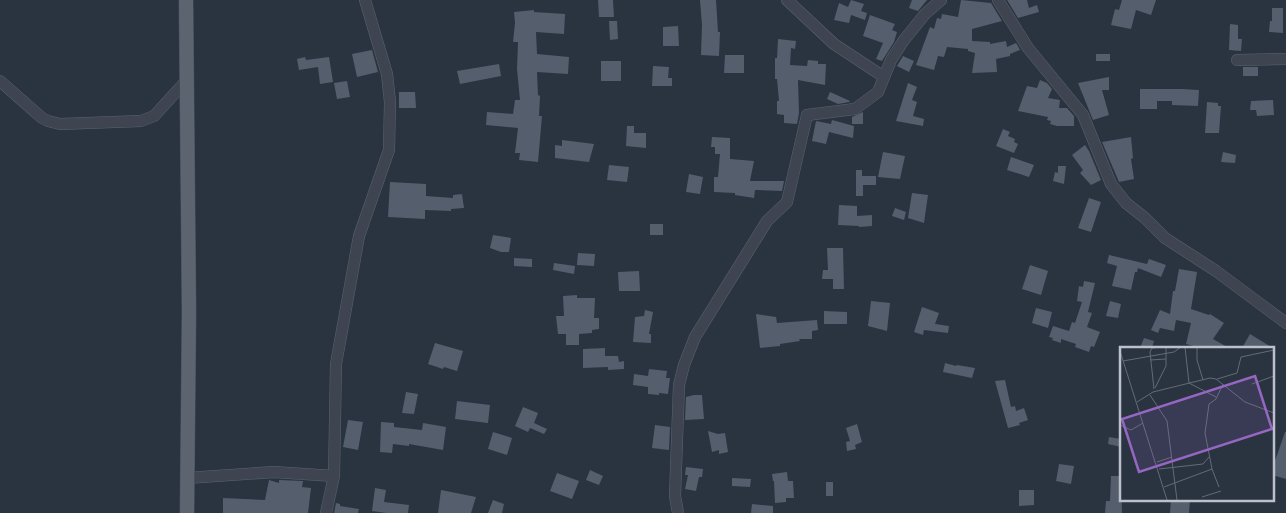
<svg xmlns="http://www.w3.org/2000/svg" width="1286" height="513" font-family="'DM Sans',sans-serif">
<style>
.building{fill:#555e6d}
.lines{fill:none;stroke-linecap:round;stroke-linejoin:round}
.minor-casing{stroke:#5c636e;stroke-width:12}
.major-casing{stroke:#474e5a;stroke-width:15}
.minor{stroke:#3e4550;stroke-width:11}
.major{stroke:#5c6470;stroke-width:14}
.inset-road{fill:none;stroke:#646b77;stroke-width:1}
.view{fill:#9567c3;fill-opacity:0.15;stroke:#9567c3;stroke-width:2.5}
.inset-edge{fill:none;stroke:#bbc0ca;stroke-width:2.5}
</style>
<rect width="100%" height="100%" fill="#2a3340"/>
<path class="building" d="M598,0H613L614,17H599Z
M700,0H716L718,32H720L719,56L701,55L702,25Z
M851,0L864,4L861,11L867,13L865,20L851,15L849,23L834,20L839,3L848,7Z
M912,0H927L918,11L909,8Z
M961,0L991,3L1002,21L972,29V41L990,42V44L1006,41L1007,47L1016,43L1018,46L1020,50L1010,54V56L996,59L997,72L972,73L975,53L968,51V49L947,47L944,57L938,56L934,70L916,65L930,27L934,29L937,18L941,19L942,14L958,17Z
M1007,0H1027L1029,8L1037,5L1039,12L1018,18Z
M1122,0H1156L1151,15L1136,10L1131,29L1111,25L1115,9L1119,10Z
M1272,8H1283V33L1269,32L1270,21H1272Z
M534,10V12L565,14L564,34L536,32L537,54L569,57L568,74L537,72L538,95L540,96L539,116H542L538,162L519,160L520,153H515L518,128L486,125L487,112L513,114L515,100H520L517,69L518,42H513L515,23L514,12Z
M870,15L895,24L892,30L897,32L894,42L882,61L876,59L883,43L863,36Z
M609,21H617L618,39L610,40Z
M1230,24L1238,25V39H1242L1241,51L1229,50Z
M678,26L679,46H663V27Z
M778,39L796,41L795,49L791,48L790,65L807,66L808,60L818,61V64H826L825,85L798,80L799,113L797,124L784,123V115L777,114V101H779L777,79H775V58H777Z
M372,50L378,72L357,77L352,54Z
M1096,54H1110V61H1096Z
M725,55H744V73H724Z
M903,56L914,61L909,72L897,66Z
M305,57L306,60L329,57L333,82L320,84L318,67L299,70L297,59Z
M601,61H621V81H601Z
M499,64L501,76L460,84L457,71Z
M653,66L669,67L668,78H672V86H652Z
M1243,67H1258V76H1243Z
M1109,77V90H1102L1109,115L1093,120L1078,83Z
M1040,80L1047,83L1052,89L1048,98L1060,100L1059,108H1067L1074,116V126H1057L1050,124L1051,121L1047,120L1048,117L1018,111L1027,86L1037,88Z
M347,81L350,97L337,99L334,83Z
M908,83L917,87L912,100L917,102L913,116L924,119L923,126L896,121Z
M1140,89H1182L1199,90L1198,106L1172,105V101H1157V109H1140Z
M399,92H415L416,108H399Z
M830,92L850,101L849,102L838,104L827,99Z
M1273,100L1274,115L1257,116L1256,110H1250L1251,101Z
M1207,102L1218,103V106H1221L1219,133H1205Z
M863,112V124H852V117Z
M832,120L854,126L853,138L829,132L826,144L812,141L816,121L831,124Z
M627,126H634V133H646V148L626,146Z
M1003,129L1010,132L1008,136L1015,139L1014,142L1018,144L1014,153L996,146Z
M712,137L730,138V159L754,161L750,181H784L782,191L755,190L754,198L735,195V193L714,192V177H718L720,154H715V147H711Z
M1131,137L1133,158L1131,159L1134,179L1119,182L1102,142Z
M562,140L594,144L589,162L555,158V145L562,146Z
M1085,145L1089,151L1101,180L1091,185L1080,173L1083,170L1072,155Z
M883,152L905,156L900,179L878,177Z
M1223,152L1236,155L1235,163L1221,162Z
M1011,157L1034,165L1029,177L1007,170Z
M609,165L629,167L627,182L607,180Z
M1058,166H1066L1064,184L1053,181L1055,172L1058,173Z
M856,170H862V176H876V185H863V196H856Z
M689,174L703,177L700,194L686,192Z
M390,182L426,184V196L453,198V195L462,194L464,208L451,209V211L425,210V219L388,217Z
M912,193L928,195L924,223L908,218Z
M1089,198L1101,202L1091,232L1078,228Z
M839,205L857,206V216L872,215V226L859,227V226L838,225Z
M895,208L906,212L904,220L892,216Z
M650,224H663V235H650Z
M493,235L511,238L509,252H501L490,248Z
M827,248H843L844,289H833V279H822L823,270H828Z
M578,253L595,254L594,266L577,265Z
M1109,255L1147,264L1149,259L1166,265L1161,277L1138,268L1137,272H1135L1131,290L1112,286L1117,266L1107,263Z
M514,258L532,259V267L514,266Z
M554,263L575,266L574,274L553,270Z
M1030,265L1048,271L1041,295L1022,289Z
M1179,269L1197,272L1191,309L1209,315L1210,314L1224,323L1213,339L1229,348H1201L1186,344L1191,323L1176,320L1174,331L1160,328L1158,333L1151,330L1160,310L1170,314L1173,291H1175Z
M639,271L640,291H619L618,272Z
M1084,281L1095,283L1088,312L1092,313L1087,327L1100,332L1094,347L1091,346L1089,352L1075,347L1076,344L1061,339V343L1052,340L1053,338L1049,337L1053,326L1069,331L1072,322L1075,323L1082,302L1077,301L1079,286L1083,287Z
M577,295V298H595L594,318H599V329L592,330V333L579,334V345H566V334H558L556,316H564L563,296Z
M871,301L890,303L887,331L868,326Z
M1110,301L1121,304L1118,318L1106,316Z
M922,307L939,313L935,324L949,326L948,333L924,330L923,335L914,332Z
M1036,308L1052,312L1048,328L1032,323Z
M645,310L653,312L649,334H651V343L633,342L635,317L644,316Z
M824,311L847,312V324H824Z
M756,314L776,317L777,323L817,320L818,330L812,331V339H799L800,341L780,344V346L760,348Z
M1250,334L1273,348H1242Z
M1144,338L1154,341L1152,348H1140Z
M435,343L463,351L457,371L444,367L443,369L428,364Z
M605,348V356H618L619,362L624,361V369L608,370V367L583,368V349Z
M945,363L956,366L957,365L975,368L972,378L943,372Z
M649,369L667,371L666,378H670L668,394L659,393V395L648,394V387L633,385L634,374L648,376Z
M1005,380L1011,407L1015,406L1016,411L1024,408L1028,420L1019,423L1020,425L1008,428L995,381Z
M406,392L418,394L414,414L402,413Z
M694,395H702L704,419L685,420L686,397Z
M457,401L490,405L488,423L455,419Z
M523,407L538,413L534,423L547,429L544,434L530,428L528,432L515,426Z
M348,420L363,422L358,450L343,447Z
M381,422L394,423V427L422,430L423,423L446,427L443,450L409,444V446L393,444L392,453L380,452Z
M857,424L862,442L855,445L856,449L847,451L846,442L850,441L846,428Z
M655,425L670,427L669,450L652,448Z
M708,431L718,434L725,433L728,452L719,454V450L712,452Z
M493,432L512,438L507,455L488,449Z
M1285,432H1286V479L1272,475V464H1274Z
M1109,437L1121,439V447L1108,444Z
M1059,464L1074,466L1071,484L1056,481Z
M686,467L703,469L702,477H699L696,491L685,489L688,475H685Z
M590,470L603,476L599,485L586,480Z
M787,472L788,481H793L794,498H786V502L775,503L774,481H773L772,474Z
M557,473L579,481L572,499L550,491Z
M1111,476H1121L1122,513H1105L1106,501H1110Z
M732,478L751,479L750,487L732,486Z
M269,480L279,483V480L303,481L302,487L311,488L308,513H223V498L265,500Z
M826,482H833V496H826Z
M375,488L386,490L384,502L409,505L408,513H386L372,511Z
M441,490L476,497L471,513H438Z
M1019,490H1034V505L1019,506Z
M1171,499H1190L1189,513H1170Z
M493,500L504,504L502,513H488Z
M336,503L340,504V506L359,509L358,513H334Z
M752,504L773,506V513H751Z"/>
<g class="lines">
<defs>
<path id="minor" d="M787,0L834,44L884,77
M998,0L1028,48L1083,115L1111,184L1126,203L1145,218L1165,238L1216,271L1286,323
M1237,60L1286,59
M0,81L42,118L48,121L60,124L141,121L154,116L187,80
M187,478L274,472L334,476
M326,513L334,476L336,364L359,236L389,150L390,102L387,74L365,0
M678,513L675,496L679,385L684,365L695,337L767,221L787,202L807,115L855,109L878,92L891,60L904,40L925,14L941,0"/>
<path id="major" d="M186,0L189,312L187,513"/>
</defs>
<use href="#minor" class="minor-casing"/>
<use href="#major" class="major-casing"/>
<use href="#minor" class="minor"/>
<use href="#major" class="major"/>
</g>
<g transform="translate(1120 347)">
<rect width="154" height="154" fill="#2a3340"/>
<path class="inset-road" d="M65,0L69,36L96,50M77,0V13L83,33M0,4L47,153M30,13L46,12M3,14L54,5L61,0M97,32L117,26L121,10L154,3M132,37L154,29M35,41L46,19V0M34,42L30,5L32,1L43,0M30,48L47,74L57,153M17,55L33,45L90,31L96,32L125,55L154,66M0,78L11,83L23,76M37,115L52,110M39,122L83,117L89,110M92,122L99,140M44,140L92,122L85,86L89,57L96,52L103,37M82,150L101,144"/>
<path class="view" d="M135,29L152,82L19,125L2,72Z"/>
<rect width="154" height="154" class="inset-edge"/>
</g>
</svg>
